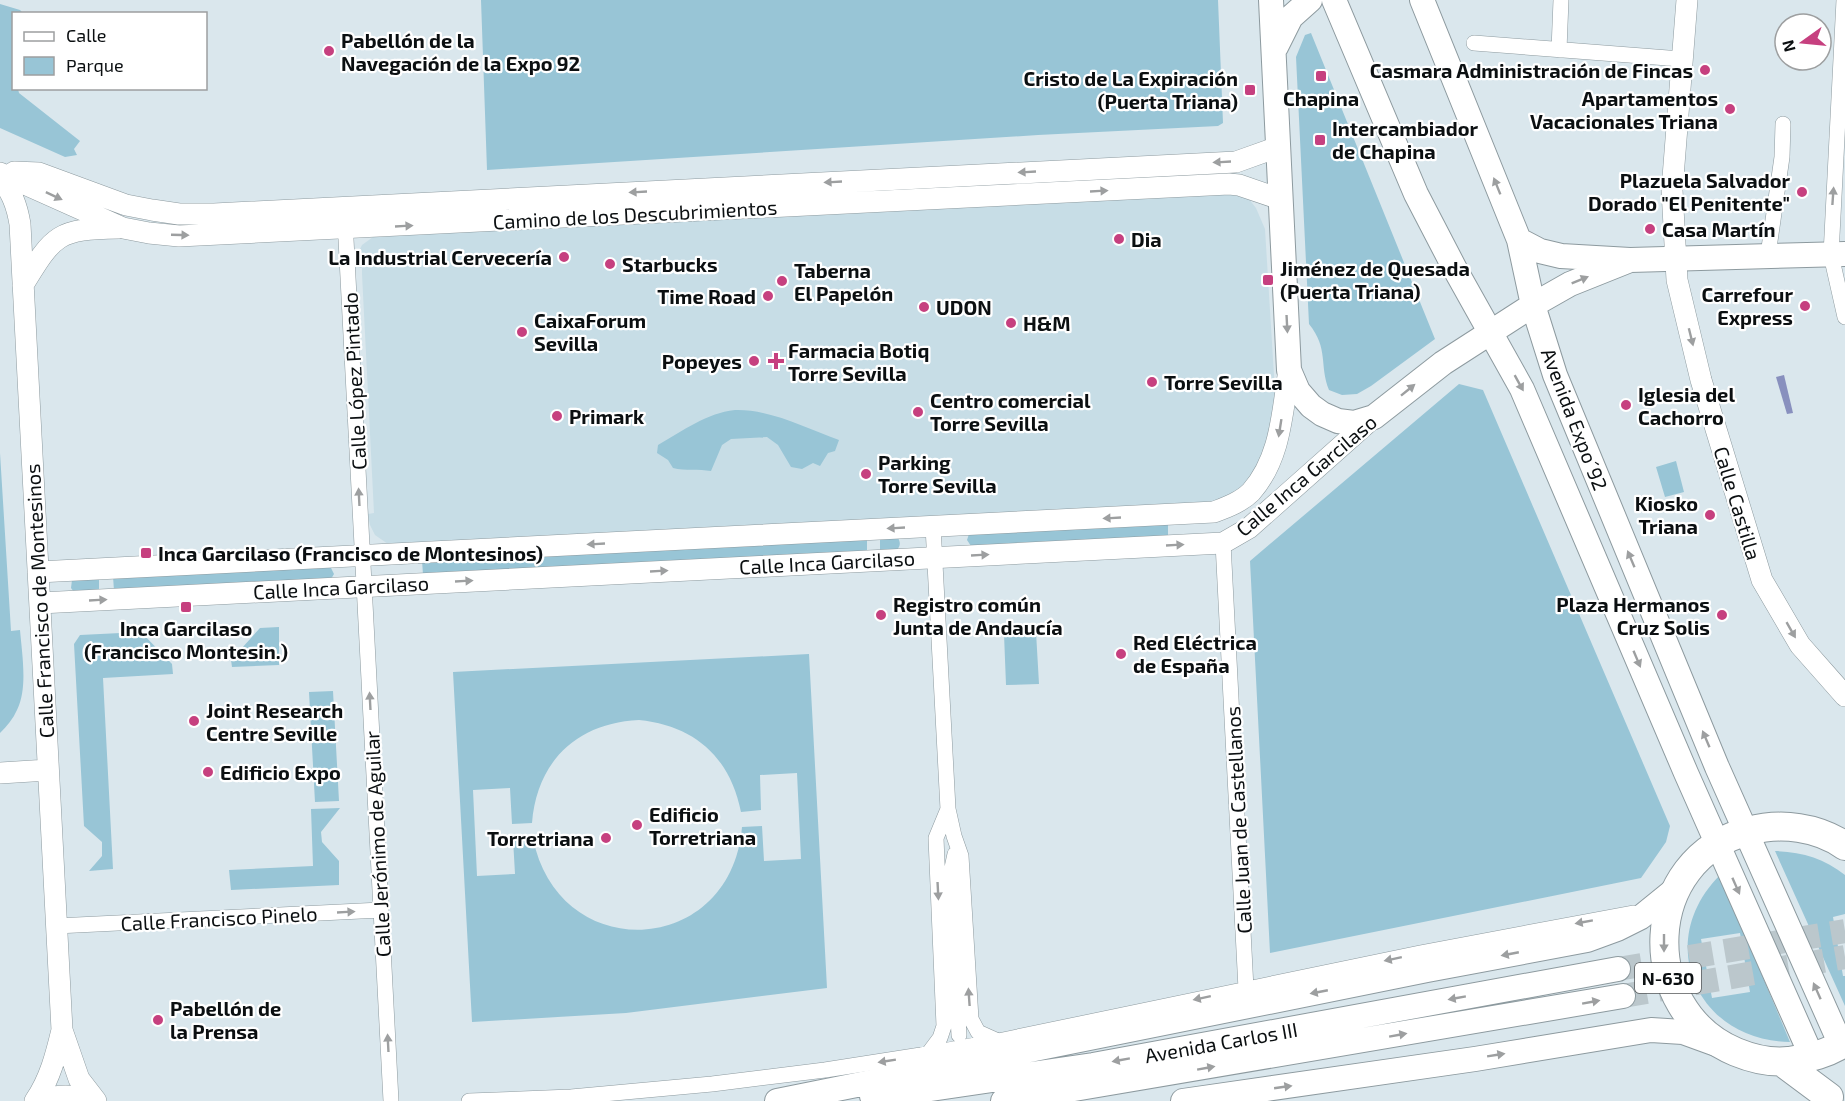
<svg xmlns="http://www.w3.org/2000/svg" width="1845" height="1101" font-family="'Exo 2',sans-serif">
<style>
.built{fill:#c7dde6}
.green{fill:#98c5d6;fill-rule:evenodd}
.water{fill:#8890be}
.lines{fill:none;stroke-linecap:round;stroke-linejoin:round}
.primary-tunnel{stroke:#bbc7cc;stroke-width:24;stroke-dasharray:24 12;stroke-linecap:butt}
.street-casing{stroke:#8d9a9f;stroke-width:16}
.secondary-casing{stroke:#8d9a9f;stroke-width:22}
.primary-casing{stroke:#8d9a9f;stroke-width:26}
.highway-casing{stroke:#8d9a9f;stroke-width:30}
.street{stroke:#fff;stroke-width:15}
.secondary{stroke:#fff;stroke-width:21}
.primary{stroke:#fff;stroke-width:24}
.highway{stroke:#fff;stroke-width:28}
.oneway{fill:#9d9fa0}
.poi-dot{fill:#c6407f;stroke:#fff;stroke-width:2}
.labels{text-anchor:middle;dominant-baseline:central;stroke-width:4.5;stroke-linejoin:round;paint-order:stroke}
.shield{fill:#fff;stroke:#545758;stroke-width:1.5}
.shield-label{font-size:18px;font-weight:bold;fill:#0b0f11}
.poi-label{font-size:20px;font-weight:bold;fill:#0b0f11;stroke:#fff;text-anchor:start}
.street-label{font-size:20px;fill:#0b0f11;stroke:#fff}
</style>
<rect width="100%" height="100%" fill="#dae7ed"/>
<path class="built" d="M1233,192L1249,199L1256,208L1265,229L1276,408L1274,436L1244,488L1218,502L388,544L375,535L370,525L368,514L374,513L362,274V268H355L358,253L362,245L373,237Z"/>
<path class="green" d="M481,0H1218L1223,123L1218,126L1038,135L487,170Z
M0,4L20,10L23,13L14,14V88L18,89L19,93L80,141L74,149L77,155L65,157L0,128Z
M1311,33L1435,339L1371,386L1357,394L1342,395L1329,390C1319,365 1329,349 1309,324L1296,57L1305,35Z
M1459,384L1483,390L1670,826L1666,842L1641,878L1270,953L1250,561Z
M735,410C770,409 806,428 839,440L835,451L828,453L820,466L813,463L802,469L791,467L778,445L767,437L731,439L722,445L711,471C699,469 685,471 673,468L668,460L657,453L658,445C683,431 706,413 735,410Z
M0,453L11,631L20,630C22,654 28,688 17,710C13,719 7,726 0,733Z
M1676,461L1684,492L1665,497L1656,467Z
M1168,522V537L971,546L967,540L969,534Z
M880,536L898,538C901,543 900,546 897,550L880,552Z
M867,537V552L423,575L422,560Z
M330,566L334,574L331,579L114,591L113,576Z
M99,576V592H74L71,588L72,580Z
M279,627V665L232,667L231,660L260,628Z
M141,632L172,664L173,674L103,678L113,869L89,871L102,856V842L84,826L74,644L80,635Z
M1036,632L1039,684L1006,685L1004,634Z
M809,654L827,988L626,1013L472,1022L453,672ZM639,720C695,726 730,757 741,812L761,810L760,775L797,773L801,859L764,861L762,826L742,827C731,958 558,966 533,838L513,839L515,874L477,876L473,790L510,788L512,824L532,823C537,761 577,723 639,720Z
M333,691L339,801L315,802L309,692Z
M340,808L321,832L322,842L339,861V885L231,890L229,870L313,866L311,809Z
M1775,851C1802,852 1824,858 1845,875V914L1833,917L1843,976H1845V1006Z
M1720,875L1790,1042C1697,1041 1653,942 1720,875ZM1740,933L1750,992L1712,998L1701,939Z"/>
<path class="water" d="M1784,375L1793,413L1787,414L1776,377Z"/>
<g class="lines">
<path class="primary-tunnel" d="M1618,969L1845,931
M1623,996L1845,957"/>
<defs>
<path id="street" d="M1844,0L1831,255L1845,317
M1474,43L1681,59
M1559,50L1561,0
M345,220L391,1101
M1768,255L1782,157L1783,124
M933,526L948,809L954,836L961,856L971,1019L978,1032L998,1041
M1223,543L1246,989
M955,854L950,877L959,1035
M56,926L381,910
M928,1054L940,1038L944,1026L936,838L948,809
M469,1101L571,1097L712,1084L825,1070L921,1055L998,1041L1420,953L1633,913"/>
<path id="secondary" d="M1687,0L1672,190L1677,280L1701,380L1762,580L1800,645L1845,696
M14,172L39,173L126,205L152,210L179,214H214L1236,162L1278,147
M0,173L123,228L149,233L179,236L1229,184L1239,185L1280,199
M0,178C12,192 17,206 20,224L62,1030C56,1055 50,1079 35,1101
M23,285C54,234 58,229 119,228
M38,572L1214,512C1227,507 1241,502 1251,492C1281,458 1282,413 1289,370
M40,603L1223,543L1249,528L1374,417
M0,773L48,770
M62,1030L79,1079L96,1101
M39,1101C56,1095 72,1093 89,1101"/>
<path id="primary" d="M1271,0L1289,370L1298,391L1311,406L1322,414L1338,421L1354,423L1374,417L1443,363L1533,305L1570,284L1630,260
M1334,0L1416,194L1456,271L1522,389L1686,773L1812,1057
M1422,0L1519,240L1533,305L1555,375L1717,767L1841,1045
M1276,47L1291,17L1310,0
M1519,240L1540,251L1561,256L1630,260L1845,254
M872,1096L910,1092L1093,1065L1618,969
M777,1101L1427,970L1587,940L1617,929L1641,917L1678,887
M1003,1101L1623,996
M1183,1101L1475,1059L1651,1030L1683,1032L1716,1044"/>
<path id="highway" d="M1845,846C1818,827 1781,822 1749,831C1641,858 1636,1010 1736,1052C1753,1059 1771,1063 1789,1061C1809,1058 1828,1054 1845,1042
M1782,1062L1829,1097"/>
</defs>
<use href="#street" class="street-casing"/>
<use href="#secondary" class="secondary-casing"/>
<use href="#primary" class="primary-casing"/>
<use href="#highway" class="highway-casing"/>
<use href="#street" class="street"/>
<use href="#secondary" class="secondary"/>
<use href="#primary" class="primary"/>
<use href="#highway" class="highway"/>
</g>
<defs><path id="oneway-solid" d="M-6-.8H1V-3.2L6.5 0L1 3.2V.8H-6Z" transform="scale(1.5)"/></defs>
<g class="oneway">
<use href="#oneway-solid" transform="translate(1222 162) rotate(177)"/>
<use href="#oneway-solid" transform="translate(1027 172) rotate(177)"/>
<use href="#oneway-solid" transform="translate(833 182) rotate(177)"/>
<use href="#oneway-solid" transform="translate(1497 186) rotate(-112)"/>
<use href="#oneway-solid" transform="translate(1099 191) rotate(-3)"/>
<use href="#oneway-solid" transform="translate(638 192) rotate(177)"/>
<use href="#oneway-solid" transform="translate(54 196) rotate(25)"/>
<use href="#oneway-solid" transform="translate(1833 196) rotate(-86)"/>
<use href="#oneway-solid" transform="translate(404 226) rotate(-3)"/>
<use href="#oneway-solid" transform="translate(180 235) rotate(2)"/>
<use href="#oneway-solid" transform="translate(1580 280) rotate(-22)"/>
<use href="#oneway-solid" transform="translate(1287 324) rotate(87)"/>
<use href="#oneway-solid" transform="translate(1691 337) rotate(76)"/>
<use href="#oneway-solid" transform="translate(1519 383) rotate(61)"/>
<use href="#oneway-solid" transform="translate(1408 390) rotate(-39)"/>
<use href="#oneway-solid" transform="translate(1280 428) rotate(99)"/>
<use href="#oneway-solid" transform="translate(359 497) rotate(-93)"/>
<use href="#oneway-solid" transform="translate(1112 518) rotate(177)"/>
<use href="#oneway-solid" transform="translate(896 528) rotate(177)"/>
<use href="#oneway-solid" transform="translate(596 544) rotate(177)"/>
<use href="#oneway-solid" transform="translate(1175 545) rotate(-3)"/>
<use href="#oneway-solid" transform="translate(980 555) rotate(-3)"/>
<use href="#oneway-solid" transform="translate(1631 559) rotate(-113)"/>
<use href="#oneway-solid" transform="translate(659 571) rotate(-3)"/>
<use href="#oneway-solid" transform="translate(464 581) rotate(-3)"/>
<use href="#oneway-solid" transform="translate(98 600) rotate(-3)"/>
<use href="#oneway-solid" transform="translate(1791 630) rotate(60)"/>
<use href="#oneway-solid" transform="translate(1637 659) rotate(67)"/>
<use href="#oneway-solid" transform="translate(370 701) rotate(-93)"/>
<use href="#oneway-solid" transform="translate(1706 739) rotate(-113)"/>
<use href="#oneway-solid" transform="translate(1736 886) rotate(66)"/>
<use href="#oneway-solid" transform="translate(938 891) rotate(87)"/>
<use href="#oneway-solid" transform="translate(346 912) rotate(-3)"/>
<use href="#oneway-solid" transform="translate(1584 922) rotate(170)"/>
<use href="#oneway-solid" transform="translate(1664 943) rotate(90)"/>
<use href="#oneway-solid" transform="translate(1510 954) rotate(169)"/>
<use href="#oneway-solid" transform="translate(1393 959) rotate(168)"/>
<use href="#oneway-solid" transform="translate(1817 991) rotate(-114)"/>
<use href="#oneway-solid" transform="translate(1319 992) rotate(169)"/>
<use href="#oneway-solid" transform="translate(969 997) rotate(-94)"/>
<use href="#oneway-solid" transform="translate(1202 998) rotate(168)"/>
<use href="#oneway-solid" transform="translate(1457 998) rotate(170)"/>
<use href="#oneway-solid" transform="translate(1591 1002) rotate(-10)"/>
<use href="#oneway-solid" transform="translate(1398 1035) rotate(-10)"/>
<use href="#oneway-solid" transform="translate(388 1043) rotate(-93)"/>
<use href="#oneway-solid" transform="translate(1496 1055) rotate(-9)"/>
<use href="#oneway-solid" transform="translate(1121 1060) rotate(170)"/>
<use href="#oneway-solid" transform="translate(887 1061) rotate(171)"/>
<use href="#oneway-solid" transform="translate(1206 1068) rotate(-10)"/>
<use href="#oneway-solid" transform="translate(1283 1087) rotate(-8)"/>
</g>
<g class="poi-dot">
<circle cx="329" cy="51" r="6"/>
<circle cx="1705" cy="70" r="6"/>
<rect x="1315" y="70" width="12" height="12" rx="3"/>
<rect x="1244" y="84" width="12" height="12" rx="3"/>
<circle cx="1730" cy="109" r="6"/>
<rect x="1314" y="134" width="12" height="12" rx="3"/>
<circle cx="1802" cy="192" r="6"/>
<circle cx="1650" cy="229" r="6"/>
<circle cx="1119" cy="239" r="6"/>
<circle cx="564" cy="257" r="6"/>
<circle cx="610" cy="264" r="6"/>
<rect x="1262" y="274" width="12" height="12" rx="3"/>
<circle cx="782" cy="281" r="6"/>
<circle cx="768" cy="296" r="6"/>
<circle cx="1805" cy="306" r="6"/>
<circle cx="924" cy="307" r="6"/>
<circle cx="1011" cy="323" r="6"/>
<circle cx="522" cy="332" r="6"/>
<circle cx="754" cy="361" r="6"/>
<path d="M773 352h6v6h6v6h-6v6h-6v-6h-6v-6h6z"/>
<circle cx="1152" cy="382" r="6"/>
<circle cx="1626" cy="405" r="6"/>
<circle cx="918" cy="412" r="6"/>
<circle cx="557" cy="416" r="6"/>
<circle cx="866" cy="474" r="6"/>
<circle cx="1710" cy="515" r="6"/>
<rect x="140" y="547" width="12" height="12" rx="3"/>
<rect x="180" y="601" width="12" height="12" rx="3"/>
<circle cx="881" cy="615" r="6"/>
<circle cx="1722" cy="615" r="6"/>
<circle cx="1121" cy="654" r="6"/>
<circle cx="194" cy="721" r="6"/>
<circle cx="208" cy="772" r="6"/>
<circle cx="637" cy="825" r="6"/>
<circle cx="606" cy="838" r="6"/>
<circle cx="158" cy="1020" r="6"/>
</g>
<g class="labels">
<rect class="shield" x="1635" y="963" width="66" height="30" rx="4.5"/>
<g class="shield-label">
<text x="1668" y="978">N-630</text>
</g>
<g class="poi-label">
<text x="341" y="40">Pabellón de la<tspan x="341" dy="23">Navegación de la Expo 92</tspan></text>
<text x="1693" y="70" text-anchor="end">Casmara Administración de Fincas</text>
<text x="1238" y="78" text-anchor="end">Cristo de La Expiración<tspan x="1238" dy="23">(Puerta Triana)</tspan></text>
<text x="1321" y="98" text-anchor="middle">Chapina</text>
<text x="1718" y="98" text-anchor="end">Apartamentos<tspan x="1718" dy="23">Vacacionales Triana</tspan></text>
<text x="1332" y="128">Intercambiador<tspan x="1332" dy="23">de Chapina</tspan></text>
<text x="1790" y="180" text-anchor="end">Plazuela Salvador<tspan x="1790" dy="23">Dorado "El Penitente"</tspan></text>
<text x="1662" y="229">Casa Martín</text>
<text x="1131" y="239">Dia</text>
<text x="552" y="257" text-anchor="end">La Industrial Cervecería</text>
<text x="622" y="264">Starbucks</text>
<text x="1280" y="268">Jiménez de Quesada<tspan x="1280" dy="23">(Puerta Triana)</tspan></text>
<text x="794" y="270">Taberna<tspan x="794" dy="23">El Papelón</tspan></text>
<text x="1793" y="294" text-anchor="end">Carrefour<tspan x="1793" dy="23">Express</tspan></text>
<text x="756" y="296" text-anchor="end">Time Road</text>
<text x="936" y="307">UDON</text>
<text x="534" y="320">CaixaForum<tspan x="534" dy="23">Sevilla</tspan></text>
<text x="1023" y="323">H&amp;M</text>
<text x="788" y="350">Farmacia Botiq<tspan x="788" dy="23">Torre Sevilla</tspan></text>
<text x="742" y="361" text-anchor="end">Popeyes</text>
<text x="1164" y="382">Torre Sevilla</text>
<text x="1638" y="394">Iglesia del<tspan x="1638" dy="23">Cachorro</tspan></text>
<text x="930" y="400">Centro comercial<tspan x="930" dy="23">Torre Sevilla</tspan></text>
<text x="569" y="416">Primark</text>
<text x="878" y="462">Parking<tspan x="878" dy="23">Torre Sevilla</tspan></text>
<text x="1698" y="503" text-anchor="end">Kiosko<tspan x="1698" dy="23">Triana</tspan></text>
<text x="158" y="553">Inca Garcilaso (Francisco de Montesinos)</text>
<text x="893" y="604">Registro común<tspan x="893" dy="23">Junta de Andaucía</tspan></text>
<text x="1710" y="604" text-anchor="end">Plaza Hermanos<tspan x="1710" dy="23">Cruz Solis</tspan></text>
<text x="186" y="628" text-anchor="middle">Inca Garcilaso<tspan x="186" dy="23">(Francisco Montesin.)</tspan></text>
<text x="1133" y="642">Red Eléctrica<tspan x="1133" dy="23">de España</tspan></text>
<text x="206" y="710">Joint Research<tspan x="206" dy="23">Centre Seville</tspan></text>
<text x="220" y="772">Edificio Expo</text>
<text x="649" y="814">Edificio<tspan x="649" dy="23">Torretriana</tspan></text>
<text x="594" y="838" text-anchor="end">Torretriana</text>
<text x="170" y="1008">Pabellón de<tspan x="170" dy="23">la Prensa</tspan></text>
</g>
<g class="street-label">
<text transform="translate(635 214) rotate(-3)">Camino de los Descubrimientos</text>
<text transform="translate(354 381) rotate(-93)">Calle López Pintado</text>
<text transform="translate(1575 419) rotate(69)">Avenida Expo´92</text>
<text transform="translate(1306 475) rotate(-40)">Calle Inca Garcilaso</text>
<text transform="translate(1738 503) rotate(73)">Calle Castilla</text>
<text transform="translate(827 562) rotate(-3)">Calle Inca Garcilaso</text>
<text transform="translate(341 587) rotate(-3)">Calle Inca Garcilaso</text>
<text transform="translate(39 601) rotate(-93)">Calle Francisco de Montesinos</text>
<text transform="translate(1238 820) rotate(-93)">Calle Juan de Castellanos</text>
<text transform="translate(377 844) rotate(-93)">Calle Jerónimo de Aguilar</text>
<text transform="translate(219 918) rotate(-3)">Calle Francisco Pinelo</text>
<text transform="translate(1221 1042) rotate(-10)">Avenida Carlos III</text>
</g>
</g>
<rect x="12" y="12" width="195" height="78" fill="#ffffff" stroke="#9d9fa0" stroke-width="1.5"/>
<rect x="24" y="32" width="30" height="9" fill="#ffffff" stroke="#9d9fa0" stroke-width="1.5"/>
<text x="66" y="42" font-size="18" fill="#0b0f11">Calle</text>
<rect x="24" y="57" width="30" height="18" fill="#98c5d6" stroke="#9d9fa0" stroke-width="1.5"/>
<text x="66" y="72" font-size="18" fill="#0b0f11">Parque</text>
<g transform="translate(1803 42) rotate(255)"><circle r="28" fill="#ffffff" stroke="#9d9fa0" stroke-width="1.5"/>
<path d="M0-4.5L10 22L0 15L-10 22Z" fill="#c6407f"/>
<text y="-9" font-size="16" font-weight="bold" text-anchor="middle" fill="#0b0f11">N</text>
</g>
</svg>
